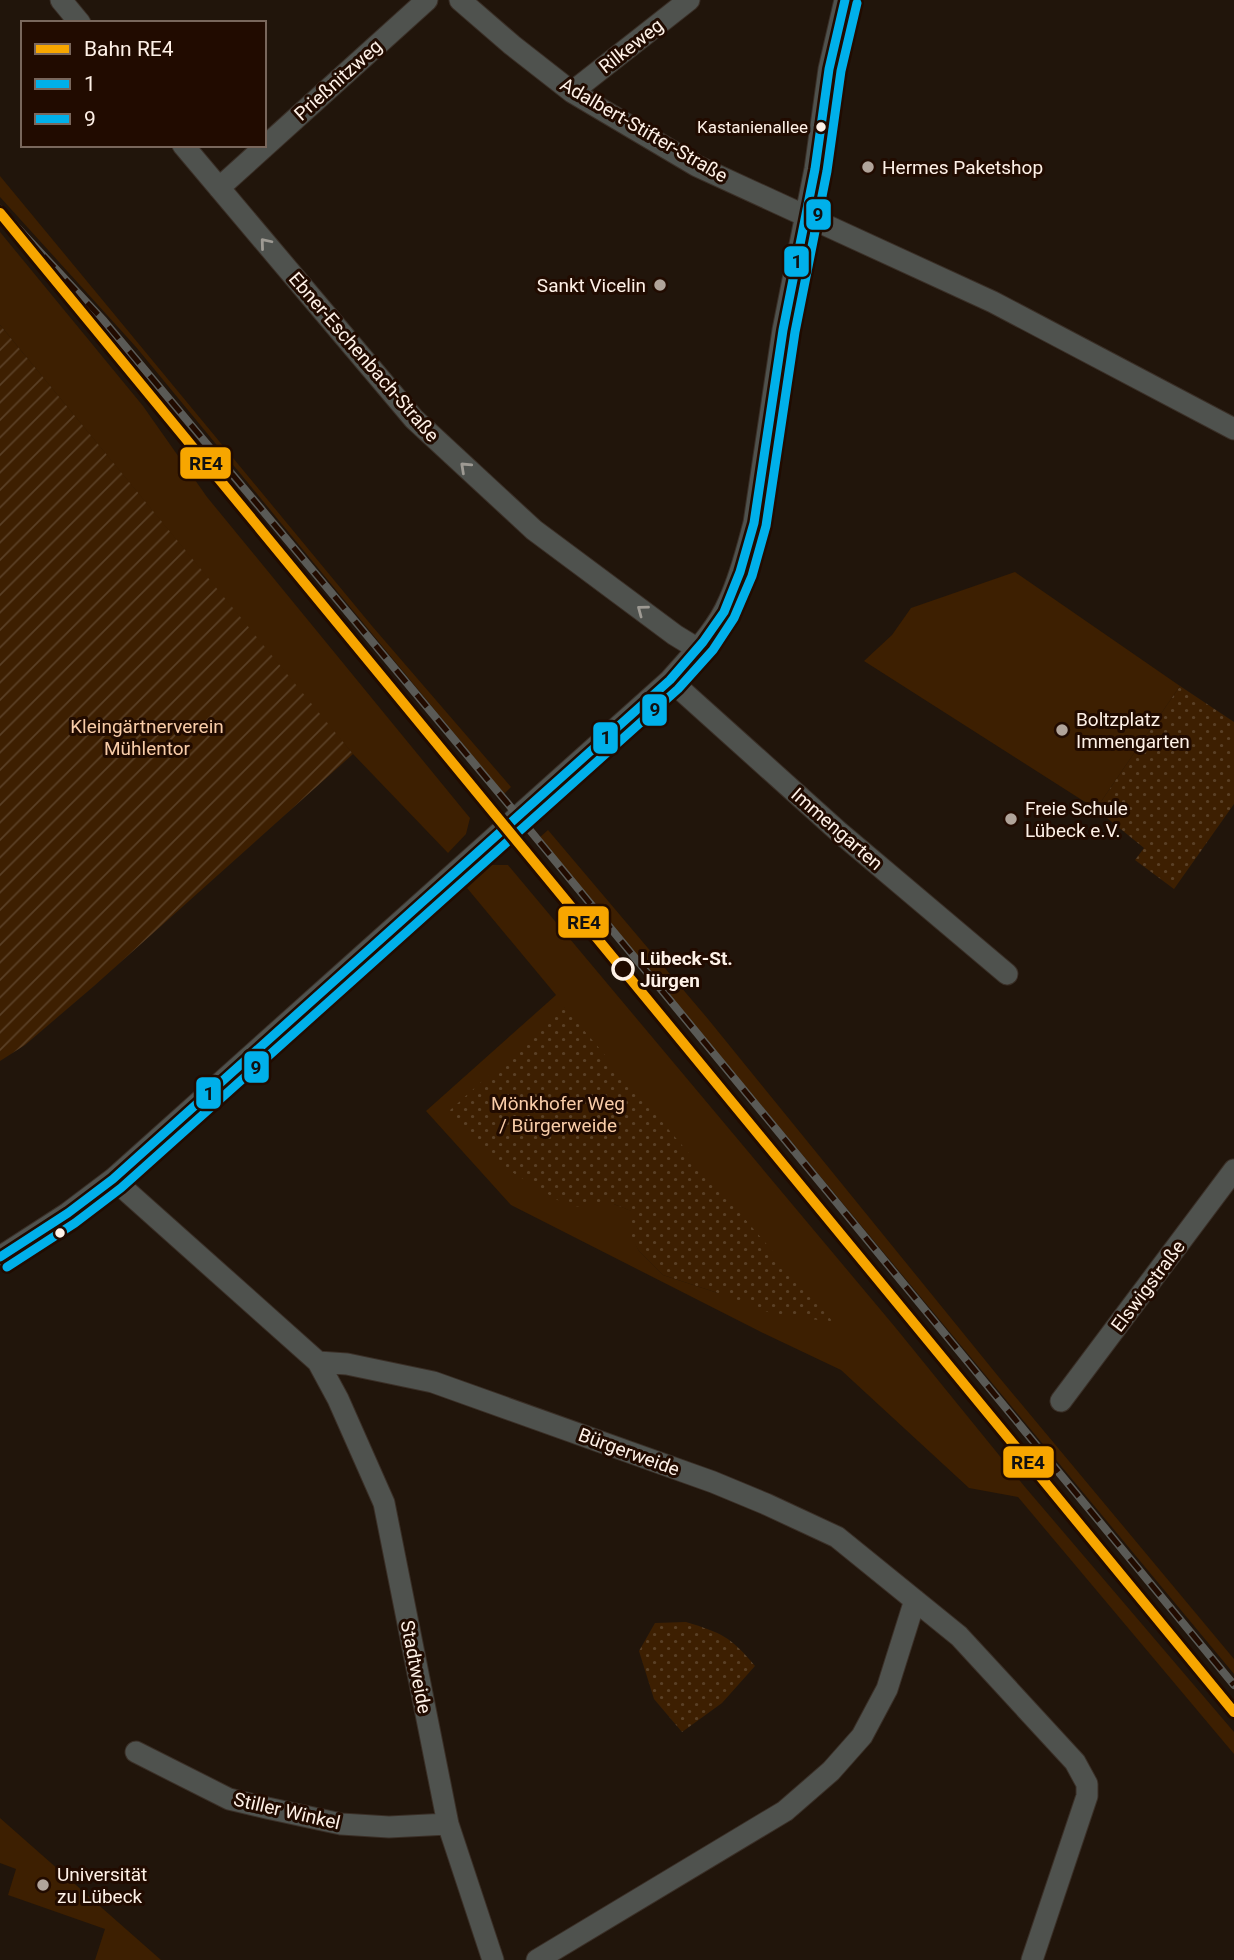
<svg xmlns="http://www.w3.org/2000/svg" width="1234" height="1960" font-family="Roboto,sans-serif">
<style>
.grass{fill:#3d1f01;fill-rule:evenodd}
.park{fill:url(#park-dots)}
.garden{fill:url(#garden-furrows)}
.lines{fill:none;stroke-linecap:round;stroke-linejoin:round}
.minor-casing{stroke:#3a2f27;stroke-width:23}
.minor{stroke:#4f524e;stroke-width:21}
.rail-casing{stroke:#5a5a56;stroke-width:8}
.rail{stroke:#210b00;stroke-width:5;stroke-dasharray:16;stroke-linecap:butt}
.bus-1-casing{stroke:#210b00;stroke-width:14}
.bus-2-casing{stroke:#210b00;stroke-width:14}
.bus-1{stroke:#00b0ea;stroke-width:9}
.bus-2{stroke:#00b0ea;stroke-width:9}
.rail-1-casing{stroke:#210b00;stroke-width:16}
.rail-1{stroke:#f7a600;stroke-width:10}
.oneway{stroke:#9e9a93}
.bus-dot{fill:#fef1e7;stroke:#210b00;stroke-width:2.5}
.poi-dot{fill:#b1a49a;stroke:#210b00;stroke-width:2.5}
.stop-dot{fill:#210b00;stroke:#fef1e7;stroke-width:3.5}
.labels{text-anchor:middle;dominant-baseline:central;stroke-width:6;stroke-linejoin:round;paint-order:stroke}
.bus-label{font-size:17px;fill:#fef1e7;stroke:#210b00;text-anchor:end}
.street-label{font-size:19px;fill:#fef1e7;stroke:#210b00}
.poi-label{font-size:19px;fill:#fef1e7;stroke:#210b00;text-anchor:start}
.park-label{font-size:19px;fill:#f8cca8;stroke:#210b00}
.stop-label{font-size:19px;font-weight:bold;fill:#fef1e7;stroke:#210b00;text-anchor:start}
.line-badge{stroke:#210b00;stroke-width:2.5}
.pale-badge-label{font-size:19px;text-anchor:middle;font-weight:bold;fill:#111}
</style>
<defs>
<pattern id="park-dots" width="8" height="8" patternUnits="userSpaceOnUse" patternTransform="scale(1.75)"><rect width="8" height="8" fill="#3d1f01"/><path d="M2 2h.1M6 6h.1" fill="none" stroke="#5a4026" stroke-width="1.8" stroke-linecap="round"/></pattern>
<pattern id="garden-furrows" width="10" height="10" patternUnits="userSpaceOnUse" patternTransform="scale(1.75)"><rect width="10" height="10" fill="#3d1f01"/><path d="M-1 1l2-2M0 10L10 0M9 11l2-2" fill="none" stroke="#5a4026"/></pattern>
</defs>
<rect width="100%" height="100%" fill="#21150b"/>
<path class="grass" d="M0,176L372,626L511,787L504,794L136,347L0,197Z
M0,232L143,406L207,497L470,818L466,834L448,853L353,754L329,726L0,325Z
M1015,572L1180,686L1096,809L864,661L892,635L911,608Z
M548,830L708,1019L998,1376L1234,1659V1674L539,838Z
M492,865H508L895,1327L1025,1487L1234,1732V1754L1018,1497L969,1488L841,1370L761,1332L511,1205L426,1111L556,995L467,888ZM564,1007L718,1293L663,1275L639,1251L633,1239L632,1211L614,1204Z
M0,1818L161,1960H95L105,1929L8,1895L16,1869L0,1863Z"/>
<path class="park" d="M1180,686L1234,722V804L1174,889L1135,860L1144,848L1096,809Z
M564,1007L833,1322L773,1314L718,1293L663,1275L639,1251L632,1239L631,1211L614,1204L569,1207L497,1163L448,1112Z
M686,1622C722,1633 731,1637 755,1666L722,1703L682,1732L654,1699L639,1651L655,1623Z"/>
<path class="garden" d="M0,325L353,754L94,986L25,1045L0,1061Z"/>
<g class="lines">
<defs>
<path id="minor" d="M61,0L80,23
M460,0L512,45L572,92L697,166L993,302L1234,429
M572,92L689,0
M183,145L414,419L534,530L675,635L698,649
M219,188L427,0
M670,680L839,832L1007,974
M113,1179L318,1362L338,1399L384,1503L448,1824L493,1960
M0,1257L68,1213L113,1179L670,680C691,656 717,630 729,601C741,575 747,549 754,523L783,330L815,169L829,69L845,0
M318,1362L347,1364L433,1382L713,1482L766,1504L837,1537L959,1636L1075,1762L1087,1784V1796L1032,1960
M1061,1401L1234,1170
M136,1752L229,1799L267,1808L341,1824L389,1827L448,1824
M537,1960L785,1811L831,1771L862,1736L887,1689L915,1600"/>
</defs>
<use href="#minor" class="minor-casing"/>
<use href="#minor" class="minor"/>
<defs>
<path id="rail" d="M0,209L104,321L519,817L1234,1685"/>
</defs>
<use href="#rail" class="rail-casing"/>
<use href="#rail" class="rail"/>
<defs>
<path id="bus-1" d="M0,1257L68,1213L113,1179L670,680L703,642L724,612L740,572L754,523L783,330L815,169L829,69L845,0"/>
<path id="bus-2" d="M7,1267L75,1223L121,1188L678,689L713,650L734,618L752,576L766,526L795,332L827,171L841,71L857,3"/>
</defs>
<use href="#bus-1" class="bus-1-casing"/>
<use href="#bus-2" class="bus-2-casing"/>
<use href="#bus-1" class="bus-1"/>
<use href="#bus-2" class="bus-2"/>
<defs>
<path id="rail-1" d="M0,213L1234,1712"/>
</defs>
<use href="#rail-1" class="rail-1-casing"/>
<use href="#rail-1" class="rail-1"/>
</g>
<defs><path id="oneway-chevron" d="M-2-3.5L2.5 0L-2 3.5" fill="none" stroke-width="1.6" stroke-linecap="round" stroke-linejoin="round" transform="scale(1.75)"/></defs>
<g class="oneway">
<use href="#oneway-chevron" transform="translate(265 243) rotate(-130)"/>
<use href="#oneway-chevron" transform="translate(465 467) rotate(-137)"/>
<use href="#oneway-chevron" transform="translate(642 610) rotate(-143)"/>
</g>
<g class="bus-dot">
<circle cx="821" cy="127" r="6"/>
<circle cx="60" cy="1233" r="6"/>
</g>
<g class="poi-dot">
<circle cx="868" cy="167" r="7"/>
<circle cx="660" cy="285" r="7"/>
<circle cx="1062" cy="730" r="7"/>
<circle cx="1011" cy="819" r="7"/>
<circle cx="43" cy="1885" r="7"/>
</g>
<circle class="stop-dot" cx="623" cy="969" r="10"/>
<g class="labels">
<g class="bus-label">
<text x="808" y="127">Kastanienallee</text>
</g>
<g class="street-label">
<text transform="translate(631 46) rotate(-38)">Rilkeweg</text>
<text transform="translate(338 80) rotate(-42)">Prießnitzweg</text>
<text transform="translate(644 130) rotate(30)">Adalbert-Stifter-Straße</text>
<text transform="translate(364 357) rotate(49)">Ebner-Eschenbach-Straße</text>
<text transform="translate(837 829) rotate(41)">Immengarten</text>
<text transform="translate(1148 1286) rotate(-53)">Elswigstraße</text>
<text transform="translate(629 1452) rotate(20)">Bürgerweide</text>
<text transform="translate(416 1667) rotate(79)">Stadtweide</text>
<text transform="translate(287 1811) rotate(13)">Stiller Winkel</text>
</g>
<g class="poi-label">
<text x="882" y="167">Hermes Paketshop</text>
<text x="646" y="285" text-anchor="end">Sankt Vicelin</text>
<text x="1076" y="719">Boltzplatz<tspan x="1076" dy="22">Immengarten</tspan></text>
<text x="1025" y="808">Freie Schule<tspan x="1025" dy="22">Lübeck e.V.</tspan></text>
<text x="57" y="1874">Universität<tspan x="57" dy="22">zu Lübeck</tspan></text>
</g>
<g class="park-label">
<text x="147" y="726">Kleingärtnerverein<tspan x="147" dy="22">Mühlentor</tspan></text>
<text x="558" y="1103">Mönkhofer Weg<tspan x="558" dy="22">/ Bürgerweide</tspan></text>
</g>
<g class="stop-label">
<text x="640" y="958">Lübeck-St.<tspan x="640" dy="22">Jürgen</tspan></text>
</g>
</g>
<g class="line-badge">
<rect x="805" y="198" width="27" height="33" rx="7" fill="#00b0ea"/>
<rect x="783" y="245" width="27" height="33" rx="7" fill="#00b0ea"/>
<rect x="179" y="446" width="53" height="34" rx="7" fill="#f7a600"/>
<rect x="641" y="693" width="27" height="34" rx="7" fill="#00b0ea"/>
<rect x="592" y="721" width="27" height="34" rx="7" fill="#00b0ea"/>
<rect x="557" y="905" width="53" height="34" rx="7" fill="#f7a600"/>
<rect x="243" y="1050" width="27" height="34" rx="7" fill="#00b0ea"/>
<rect x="195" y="1076" width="27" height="34" rx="7" fill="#00b0ea"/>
<rect x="1002" y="1445" width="53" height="34" rx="7" fill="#f7a600"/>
</g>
<g class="pale-badge-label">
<text x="818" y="221">9</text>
<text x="797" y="268">1</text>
<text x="206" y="470">RE4</text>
<text x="655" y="716">9</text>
<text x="606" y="744">1</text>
<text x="584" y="929">RE4</text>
<text x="256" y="1074">9</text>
<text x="209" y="1100">1</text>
<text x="1028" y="1469">RE4</text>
</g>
<rect x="21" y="21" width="245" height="126" fill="#210b00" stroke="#79675c" stroke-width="2"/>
<rect x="35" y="44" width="35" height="10" fill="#f7a600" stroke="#79675c" stroke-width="2"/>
<text x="84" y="56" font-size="21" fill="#fef1e7">Bahn RE4</text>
<rect x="35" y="79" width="35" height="10" fill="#00b0ea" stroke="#79675c" stroke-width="2"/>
<text x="84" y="91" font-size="21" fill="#fef1e7">1</text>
<rect x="35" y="114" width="35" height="10" fill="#00b0ea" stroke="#79675c" stroke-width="2"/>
<text x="84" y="126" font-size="21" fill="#fef1e7">9</text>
</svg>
